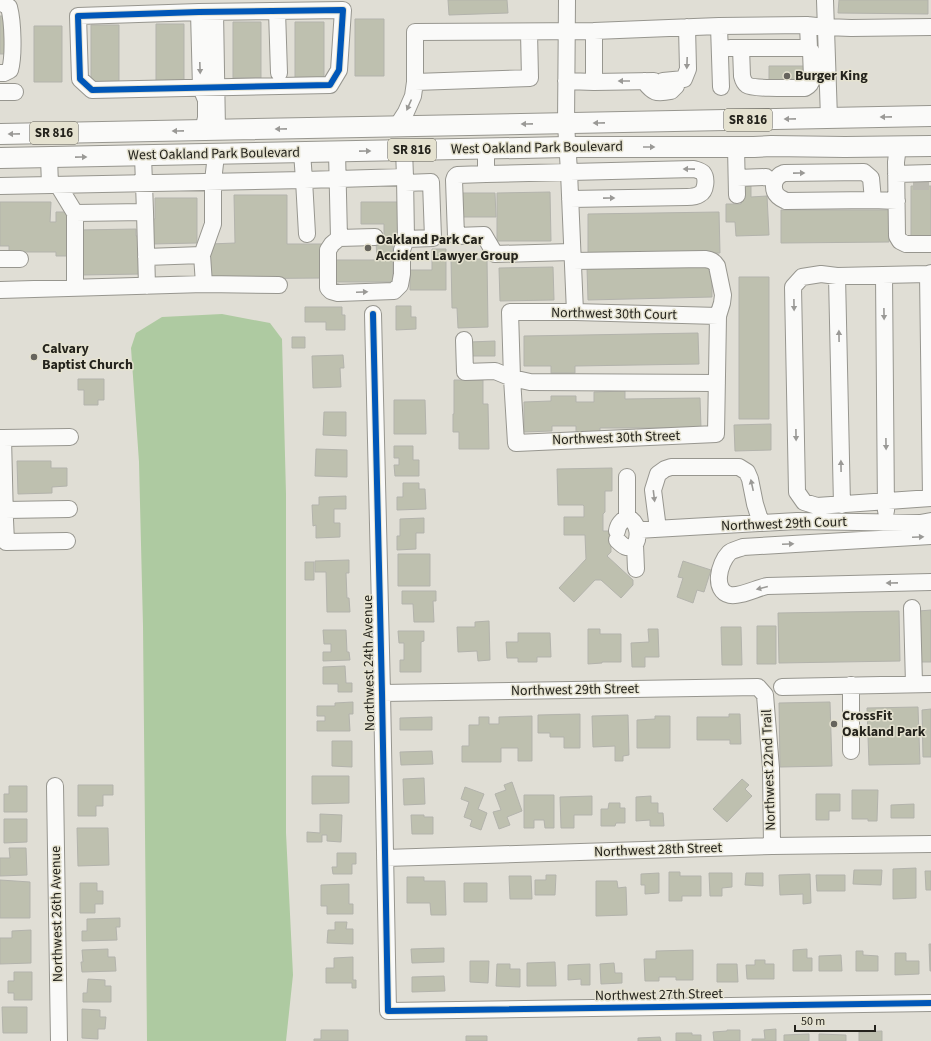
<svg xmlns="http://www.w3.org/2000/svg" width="931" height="1041" font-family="'Source Sans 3',sans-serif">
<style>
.water{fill:#aecaa1}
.building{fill:#bec0af;stroke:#b3b3ac}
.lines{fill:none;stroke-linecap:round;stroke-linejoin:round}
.minor-tunnel{stroke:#bab9b0;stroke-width:16;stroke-dasharray:16 8;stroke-linecap:butt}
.minor-casing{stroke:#97968f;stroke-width:18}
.major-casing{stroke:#97968f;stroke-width:22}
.minor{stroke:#fafaf9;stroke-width:16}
.major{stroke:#fafaf9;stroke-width:20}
.cycleway-casing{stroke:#e5e2d0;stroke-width:8}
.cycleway{stroke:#0057b8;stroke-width:6}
.oneway{fill:#9a9996}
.poi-dot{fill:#66645d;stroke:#e5e2d0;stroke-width:1.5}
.labels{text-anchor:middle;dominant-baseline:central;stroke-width:3;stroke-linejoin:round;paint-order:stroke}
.shield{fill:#e5e2d0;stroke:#5e5c52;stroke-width:1}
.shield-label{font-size:13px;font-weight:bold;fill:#24231c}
.poi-label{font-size:14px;font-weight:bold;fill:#24231c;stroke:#e5e2d0;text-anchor:start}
.street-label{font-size:14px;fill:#24231c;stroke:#e5e2d0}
</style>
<rect width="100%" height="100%" fill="#e0ded5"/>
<path class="water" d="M222,314L270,323L282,339L286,494V833L293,975L286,1041H147L143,626L139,462L131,348L136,333L162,317Z"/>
<path class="building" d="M448,0H507L508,13L449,15Z
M839,0H928V14L838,13Z
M0,16H5V54H0Z
M355,19H384V76H355Z
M233,22H261V78H233Z
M295,22H324V78H295Z
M156,24H184V81H156Z
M91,25H119V82H91Z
M34,26H62V82H34Z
M769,66H804V86H769Z
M751,185V197L767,196L769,235L736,236L735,222H726V204H741L740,186Z
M911,186H931V236H911Z
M550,192L551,241H497V193Z
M462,193H495L496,217H463Z
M234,195H287V244H324V278L210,279V244L235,243Z
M155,198H197V243L152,244L151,219H155Z
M0,202H51L50,222H56V212H71V256H56V252H9V246H0Z
M361,202H399V242H393V282H332V260H377L376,242H384V224H361Z
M781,210H889V242L781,243Z
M719,212L720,253L588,255V214Z
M136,229V236H141L142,274L81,275L79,230Z
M432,249H446V290H410V270H432Z
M451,259H487L488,327L458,328L457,308H452Z
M712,265V297L588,300L587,268Z
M553,267L554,300L500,301L499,268Z
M739,277H769V419H739Z
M396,306H411V317H416V329L396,330Z
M305,307H342V315H345V330H326V322H305Z
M698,333L699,364L575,366V373H551V366H524V336Z
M292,337H305V348H292Z
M495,341V356H470V342Z
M343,355L344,368H340L341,387L313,388L312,356Z
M78,379H104V400H98V405H84V390H78Z
M454,380H483V404H488L489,449H459V432H453V414H454Z
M625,391V399L700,398L701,428H600V432H576V426H552V431L524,432V402L551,401V396H576V402H594V392Z
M394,400H425L426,434H394Z
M324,412H346V436L323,435Z
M771,424V450L735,451L734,425Z
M394,446H413V460H419V476H395L394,465H399V458H394Z
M316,449L347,450V477L315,476Z
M17,461H51V468H67V486L52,487V493L18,494Z
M612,468V491H605V512L603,514V531H622L611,540V552L607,556L633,580V585L621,598L601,580H595L574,602L559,588L586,559L585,535H564V517H584V506L583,505H558L557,469Z
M403,483H419V489H425L426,509L397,510V497H403Z
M346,496V509H334V523H340V537L316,538V525L313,526L312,505H319V497Z
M424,518V533H416V549L397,550V536H400V519Z
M398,554H430V586H398Z
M349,560V573H346L347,598H349L350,612H327L326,572H315V561Z
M683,561L711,570L704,592L697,590L693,603L677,597L683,578L678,577Z
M305,562H314V580H305Z
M402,591H436V601H433L434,622H414L413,604H402Z
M931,610V662H921L919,611Z
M899,611L900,661L779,663L778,613Z
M489,621L490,660L478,661L477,651L458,652L457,627H475V622Z
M757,626H776V664H757Z
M721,627H741L742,665H722Z
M588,629H600V634H621V662H602V663L588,664Z
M648,629H658L659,657H645V667H632L631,643L649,642Z
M323,630H346L347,652H349L350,660L323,661V652H331V644H324Z
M398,631H424V641L421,642V672H400V660H404V643H399Z
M518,633H550L551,657H537V662H518V658H507L506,642H518Z
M345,666L346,683H352V692H338V684H323V667Z
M353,702V714H349L350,731H317V721H325V716H317V706H335V703Z
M830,702L832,766L780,767L779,703Z
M918,707L920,764L869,765L867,708Z
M931,709V757H923L922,710Z
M580,714V748H564V737H550V733H538V715Z
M729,714H740L741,744H730V740H697V717H729Z
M628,715L629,755L623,756V761H615V746L593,747L592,716Z
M532,716V761H518V748H501V762H462V746H469V725H479V717H489V724H499V717Z
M655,716H670V748H637V720L655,719Z
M432,717V730H400V718Z
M332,741H352V767L332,766Z
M432,751L433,764L401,765L400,752Z
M312,776H349V803L312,804Z
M424,778L425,804L404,805L403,779Z
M742,779L749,785L745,789L752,796L727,822L713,809Z
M512,782L522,811L507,817L510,825L499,829L493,812L501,810L495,794L506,790L504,785Z
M78,785H113V795H103V806H96V816H78Z
M9,786H27V812H4V794H9Z
M465,787L484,794L478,809L487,813L481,830L470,826L472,820L464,817L469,802L461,799Z
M852,790H878L877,821H868V819H852Z
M816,794H840V811H829V820H816Z
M524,795H554V828H545L544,820H534V828H524Z
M592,796V815H574V828H561L560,797Z
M651,796V803H658V813H663L664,826H650V820L636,821V797Z
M609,803H620V808H625V823H616L615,826H601V809H608Z
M914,804V818H891V805Z
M320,814L342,815L341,842L327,841V835H322V842H307V832L320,833Z
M411,815H424V817H433V834H412Z
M4,819H27V842L4,843Z
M77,828H108L109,865L78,866Z
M9,848H26L27,875L0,876V858H10Z
M337,853H356V864H352V874H333L332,867H337Z
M916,868V898L893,899V869Z
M854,870H882L881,885L853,884Z
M925,871H931V890H926Z
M669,872H680V876H701V896H682V901H669Z
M659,873V893L645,894V885H641V874Z
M709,873H732V887L722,888V896H710Z
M746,873H763V886L745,885Z
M810,874L811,903L803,904V894L780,895L779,875Z
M546,875H556L555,895H535V880H546Z
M816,875H845V891H817Z
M509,876H531L532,899H510Z
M407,877H424V881H445L446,915H431L430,903H407Z
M0,880L30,882V918H0Z
M596,881H617L618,888L626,887L627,915L596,916Z
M80,883H97V891H103V904H95V913H80Z
M464,883H487V902H464Z
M349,884V904H353V914H327V906H321V885Z
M120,918V927H116L117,940L82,941V931H87V919Z
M335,922H347L346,929H353V944L327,943L328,930H335Z
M31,930V963L0,964V938H12V931Z
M929,944H931V971H930Z
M444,948V962L412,963L411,949Z
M108,949V957H115L116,971L82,972L81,962H83L82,950Z
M807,949V958H812V971H793V950Z
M693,950V980H676V977H659V981H645L644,959H656V951Z
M856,951H863V955L878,956V971H856Z
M895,953H906V961H919V974L895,975Z
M841,955L842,971H819V956Z
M353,957V980H356V988H352V983H326V968H334V958Z
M755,960H765V964H774V979H747L746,965H755Z
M470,961H489L488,983L470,982Z
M555,962L556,986H527V963Z
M614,963L615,973H622V983L601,984L600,964Z
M497,964H510V969H520V987L496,986Z
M590,964V985H581V979L568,980V965Z
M717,964H737L738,982H717Z
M14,972H32V1000H14V993H8V981H14Z
M444,976L445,991L412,992V977Z
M88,979L105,980V986H111V1002H83V993H87Z
M2,1007H27V1033H3Z
M82,1009L100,1010V1017H106L105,1029H98V1039L82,1038Z
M776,1029V1041H752V1039H765L764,1030Z
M321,1030H348V1041H314V1039H321Z
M727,1030H740V1041H714L713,1032L727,1031Z
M882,1031V1041H859V1032Z
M676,1033H692V1035H701V1041H676Z
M809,1034V1041H784V1035Z
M819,1034L846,1035V1041H819Z
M466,1036H487V1041H466Z
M660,1037L661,1041H638V1038Z"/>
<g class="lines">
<path class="minor-tunnel" d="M913,182H930"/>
<defs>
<path id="minor" d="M567,0L566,124L569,172L575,312
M825,0L829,118
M0,2L9,7C13,22 14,56 10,70L4,73H0
M343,10L339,70L330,85L92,90L80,79L78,16L199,12Z
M277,11L279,73
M199,12L201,88L206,100V118L203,130
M215,12L217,130
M529,32L530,78L415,82V32L594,31
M730,48H809
M741,48L742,76C743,80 744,83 747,85C753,89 794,88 805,88C810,85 811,84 812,78L811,51L809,48L808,25
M566,81L594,82V31L719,26
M644,81C653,93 656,94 671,91L676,86L678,80
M663,81L684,79L688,69L687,27
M594,82L654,81
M721,87L719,26L807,25L826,27L851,28L931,27
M0,92H15
M397,126L406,112L413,96L415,82
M898,146L896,162L897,236L900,241L906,244H931
M736,147L737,195
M486,149V174L694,169C697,170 701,171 703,173C707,178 706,191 700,194C697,196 691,197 687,197L570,199
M302,152L304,180L405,177L404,150
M337,152L339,238L375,237
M49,158L50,185
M486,174L457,175L455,177L454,180L456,236L484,235L495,254L572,252
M896,174L931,173
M737,178L766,177
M405,183L431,182L433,238L406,239
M58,185L75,213L145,212L143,156
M0,186L304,180L307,234
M873,200L871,178L864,172L784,173C776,176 772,184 775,192C777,197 782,199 786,201L873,200L897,201
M145,212L147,286
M75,213V288
M339,238L332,244L328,250V288L331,291L338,293L394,291L400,285L402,274V250L406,239L405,177
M146,257L202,255
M0,259H20
M573,261L705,259C711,260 714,261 717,266L723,295L722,303L718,316L716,434L516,443L512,378L510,312H575L718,316
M928,274L931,498L817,506L804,502L797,492L793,287L802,277L821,274L837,276L928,274L931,273
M884,275L886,511
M837,276L842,505
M204,284L202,255L213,224V181L216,155
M0,290L204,284L279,285
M373,314L382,693L388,1011L931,1003
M464,340L465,372L495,371L512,378L530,382L717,383
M0,438H3L5,520H0
M3,438L70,437
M5,510L69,509
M627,517V477
M5,520L6,542L67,541
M658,529L653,490L658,474L665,469L671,467H739L747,472L750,479L755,504L761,523
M637,530L797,521L920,523L931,521
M617,531C618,524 622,521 627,517C638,522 640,535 635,545C627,550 623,546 617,540
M931,536L743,547C739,549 732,550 729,553C719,563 712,591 730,595C739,597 757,588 767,586L931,582
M635,545L636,569
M912,608L914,684
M851,685V751
M782,687L931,684
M382,693L758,687L765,695L771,768L772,846
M55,786L59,1041
M385,858L772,846L931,844"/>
<path id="major" d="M0,134L931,116
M0,158L567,147H754L771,146L845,147L931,146"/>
</defs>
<use href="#minor" class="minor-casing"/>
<use href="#major" class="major-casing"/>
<use href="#minor" class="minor"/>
<use href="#major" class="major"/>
<defs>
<path id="cycleway" d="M343,10L339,70L330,85L92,90L80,79L78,16L199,12Z
M373,314L382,693L388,1011L931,1003"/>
</defs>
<use href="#cycleway" class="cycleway-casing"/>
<use href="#cycleway" class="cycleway"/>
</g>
<defs><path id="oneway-solid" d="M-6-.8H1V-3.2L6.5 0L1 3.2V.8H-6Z"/></defs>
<g class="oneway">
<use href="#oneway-solid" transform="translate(687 63) rotate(92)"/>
<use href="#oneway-solid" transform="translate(200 68) rotate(88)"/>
<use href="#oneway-solid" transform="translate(624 81) rotate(180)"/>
<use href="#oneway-solid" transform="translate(409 105) rotate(114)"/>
<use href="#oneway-solid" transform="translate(886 117) rotate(179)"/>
<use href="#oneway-solid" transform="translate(790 119) rotate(179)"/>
<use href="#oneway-solid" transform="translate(599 123) rotate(179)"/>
<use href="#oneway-solid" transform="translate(527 124) rotate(179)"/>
<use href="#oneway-solid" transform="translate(281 129) rotate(179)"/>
<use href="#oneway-solid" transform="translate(178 131) rotate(179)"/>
<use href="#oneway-solid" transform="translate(14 134) rotate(179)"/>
<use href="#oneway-solid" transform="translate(649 147)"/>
<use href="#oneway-solid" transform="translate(365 151) rotate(-1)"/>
<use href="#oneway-solid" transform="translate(81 157) rotate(-1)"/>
<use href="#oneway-solid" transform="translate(689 169) rotate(-179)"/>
<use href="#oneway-solid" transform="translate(799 173) rotate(-1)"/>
<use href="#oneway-solid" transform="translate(609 198) rotate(-1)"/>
<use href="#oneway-solid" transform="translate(362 292) rotate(-2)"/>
<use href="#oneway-solid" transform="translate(794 305) rotate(89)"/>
<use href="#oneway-solid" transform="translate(884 314) rotate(89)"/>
<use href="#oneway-solid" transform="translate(839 336) rotate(-91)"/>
<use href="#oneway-solid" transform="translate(796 435) rotate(89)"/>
<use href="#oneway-solid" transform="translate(886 444) rotate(89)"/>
<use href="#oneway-solid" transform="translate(841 466) rotate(-91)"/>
<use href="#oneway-solid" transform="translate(752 485) rotate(-102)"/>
<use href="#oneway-solid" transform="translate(654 496) rotate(83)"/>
<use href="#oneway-solid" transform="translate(918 537) rotate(-3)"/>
<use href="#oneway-solid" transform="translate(788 544) rotate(-3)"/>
<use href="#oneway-solid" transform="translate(892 583) rotate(179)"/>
<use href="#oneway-solid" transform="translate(762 588) rotate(166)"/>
</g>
<g class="poi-dot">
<circle cx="787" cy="76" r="4"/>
<circle cx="368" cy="248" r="4"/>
<circle cx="34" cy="357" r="4"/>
<circle cx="834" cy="724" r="4"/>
</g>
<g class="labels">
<g class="shield">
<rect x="724" y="109" width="48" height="22" rx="3"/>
<rect x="30" y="122" width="48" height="22" rx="3"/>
<rect x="388" y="139" width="48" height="22" rx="3"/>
</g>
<g class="shield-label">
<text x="748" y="120">SR 816</text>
<text x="54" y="133">SR 816</text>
<text x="412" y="150">SR 816</text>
</g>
<g class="poi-label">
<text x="795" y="76">Burger King</text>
<text x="376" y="240">Oakland Park Car<tspan x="376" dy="16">Accident Lawyer Group</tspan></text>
<text x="42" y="349">Calvary<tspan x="42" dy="16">Baptist Church</tspan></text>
<text x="842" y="716">CrossFit<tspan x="842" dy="16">Oakland Park</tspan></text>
</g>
<g class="street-label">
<text transform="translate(537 148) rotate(-1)">West Oakland Park Boulevard</text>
<text transform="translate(214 154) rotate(-1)">West Oakland Park Boulevard</text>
<text transform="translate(614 314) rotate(1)">Northwest 30th Court</text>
<text transform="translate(616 438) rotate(-2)">Northwest 30th Street</text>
<text transform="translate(784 524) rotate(-2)">Northwest 29th Court</text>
<text transform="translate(369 663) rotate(-91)">Northwest 24th Avenue</text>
<text transform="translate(575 690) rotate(-1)">Northwest 29th Street</text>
<text transform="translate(769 770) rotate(-92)">Northwest 22nd Trail</text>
<text transform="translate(658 850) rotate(-2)">Northwest 28th Street</text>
<text transform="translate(57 914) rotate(-91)">Northwest 26th Avenue</text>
<text transform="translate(659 995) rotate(-1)">Northwest 27th Street</text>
</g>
</g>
<path d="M795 1025v6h80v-6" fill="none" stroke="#24231c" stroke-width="2"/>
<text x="801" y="1025" font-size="12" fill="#24231c" stroke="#e5e2d0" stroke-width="3" paint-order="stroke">50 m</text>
</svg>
